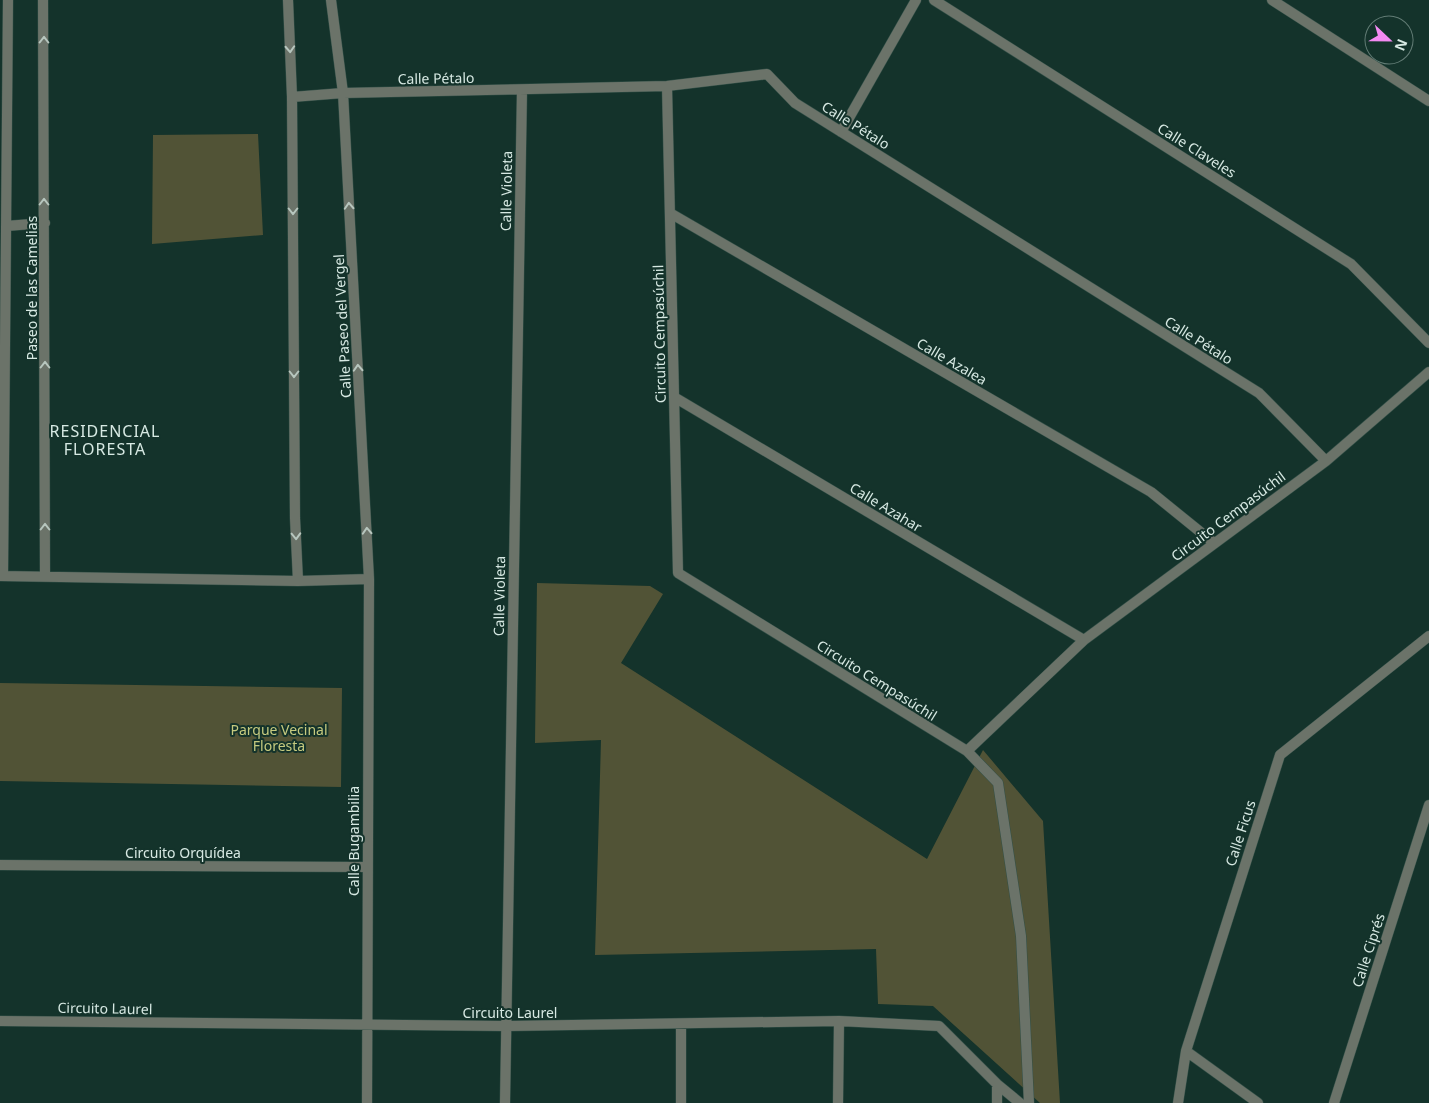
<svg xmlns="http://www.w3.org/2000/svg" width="1429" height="1103" font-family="'Noto Sans',sans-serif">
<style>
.green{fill:#515336}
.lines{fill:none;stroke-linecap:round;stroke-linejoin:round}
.street-casing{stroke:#335048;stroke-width:11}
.street{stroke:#6b7369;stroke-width:10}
.oneway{stroke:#b7c6be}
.labels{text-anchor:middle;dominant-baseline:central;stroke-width:4;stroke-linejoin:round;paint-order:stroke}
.street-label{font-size:14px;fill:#d7e9e3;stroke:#14332b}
.park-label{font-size:14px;fill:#c6ca7f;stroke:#14332b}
.quarter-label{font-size:16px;letter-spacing:1px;fill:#d7e9e3;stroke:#14332b}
</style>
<rect width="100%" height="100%" fill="#14332b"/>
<path class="green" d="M258,134L263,235L152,244L153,135Z
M537,583L650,586L663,594L621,663L927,859L983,750L1043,821L1060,1103H1040L933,1006L878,1004L876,949L595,955L601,740L535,743Z
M0,683L342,688L341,787L0,781Z"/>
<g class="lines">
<defs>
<path id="street" d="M43,0L45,576
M288,0L292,97L295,518L298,581
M331,0L343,93L369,579L367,1103
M934,0L1351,264L1429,343
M1272,0L1429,101
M667,86L678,573L967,751L998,783L1021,936L1029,1103
M292,97L343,93L667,86L767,74L795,103L1259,393L1326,461
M841,132L916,0
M670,213L1151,492L1214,543
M6,226L45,223
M674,397L1084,640
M0,576L298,581L369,579
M3,576L8,0
M967,751L1084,640L1326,461L1429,372
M0,865L367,867
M0,1021L505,1026L839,1021L939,1026L997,1084L1020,1103
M1186,1051L1258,1103
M505,1103L522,90
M681,1103V1025
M838,1103L839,1021
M997,1103V1084
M1178,1103L1186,1051L1280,755L1429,636
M1334,1103L1429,805"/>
</defs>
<use href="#street" class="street-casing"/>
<use href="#street" class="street"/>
</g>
<defs><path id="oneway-chevron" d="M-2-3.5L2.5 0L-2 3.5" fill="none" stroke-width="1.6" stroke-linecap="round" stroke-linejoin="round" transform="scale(1.25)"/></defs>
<g class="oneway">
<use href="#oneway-chevron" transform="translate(44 40) rotate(-90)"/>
<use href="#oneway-chevron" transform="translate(290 49) rotate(87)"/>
<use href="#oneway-chevron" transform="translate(44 202) rotate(-90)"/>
<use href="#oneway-chevron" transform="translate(349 206) rotate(-93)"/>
<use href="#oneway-chevron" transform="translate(293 211) rotate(90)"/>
<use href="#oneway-chevron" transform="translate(45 365) rotate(-90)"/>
<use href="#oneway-chevron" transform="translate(358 368) rotate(-93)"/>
<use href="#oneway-chevron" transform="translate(294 374) rotate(90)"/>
<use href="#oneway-chevron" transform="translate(45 527) rotate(-90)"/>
<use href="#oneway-chevron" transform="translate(367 531) rotate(-93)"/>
<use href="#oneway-chevron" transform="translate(296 536) rotate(88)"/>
</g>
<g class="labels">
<g class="street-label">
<text transform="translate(436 78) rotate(-1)">Calle Pétalo</text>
<text transform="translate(856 125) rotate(32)">Calle Pétalo</text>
<text transform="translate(1197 150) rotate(32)">Calle Claveles</text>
<text transform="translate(506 191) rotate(-89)">Calle Violeta</text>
<text transform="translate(31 288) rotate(-90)">Paseo de las Camelias</text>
<text transform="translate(342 326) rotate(-93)">Calle Paseo del Vergel</text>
<text transform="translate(659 334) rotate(-91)">Circuito Cempasúchil</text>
<text transform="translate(1199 340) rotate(32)">Calle Pétalo</text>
<text transform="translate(952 361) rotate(30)">Calle Azalea</text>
<text transform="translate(886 507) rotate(31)">Calle Azahar</text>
<text transform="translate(1228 516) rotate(-37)">Circuito Cempasúchil</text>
<text transform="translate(499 596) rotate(-89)">Calle Violeta</text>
<text transform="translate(877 680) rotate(32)">Circuito Cempasúchil</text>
<text transform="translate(1240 833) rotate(-72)">Calle Ficus</text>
<text transform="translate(353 841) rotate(-90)">Calle Bugambilia</text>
<text x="183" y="852">Circuito Orquídea</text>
<text transform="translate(1368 950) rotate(-72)">Calle Ciprés</text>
<text transform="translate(105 1008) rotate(1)">Circuito Laurel</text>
<text x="510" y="1012">Circuito Laurel</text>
</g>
<g class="park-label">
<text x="279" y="729">Parque Vecinal<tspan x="279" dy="16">Floresta</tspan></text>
</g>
<g class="quarter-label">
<text x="105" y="431">RESIDENCIAL<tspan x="105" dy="18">FLORESTA</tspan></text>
</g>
</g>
<g transform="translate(1389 40) rotate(112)"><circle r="24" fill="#14332b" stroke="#627c75"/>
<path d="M0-4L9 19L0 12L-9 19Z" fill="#f38af2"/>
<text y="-8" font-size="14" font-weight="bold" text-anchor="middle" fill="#d7e9e3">N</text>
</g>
</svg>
